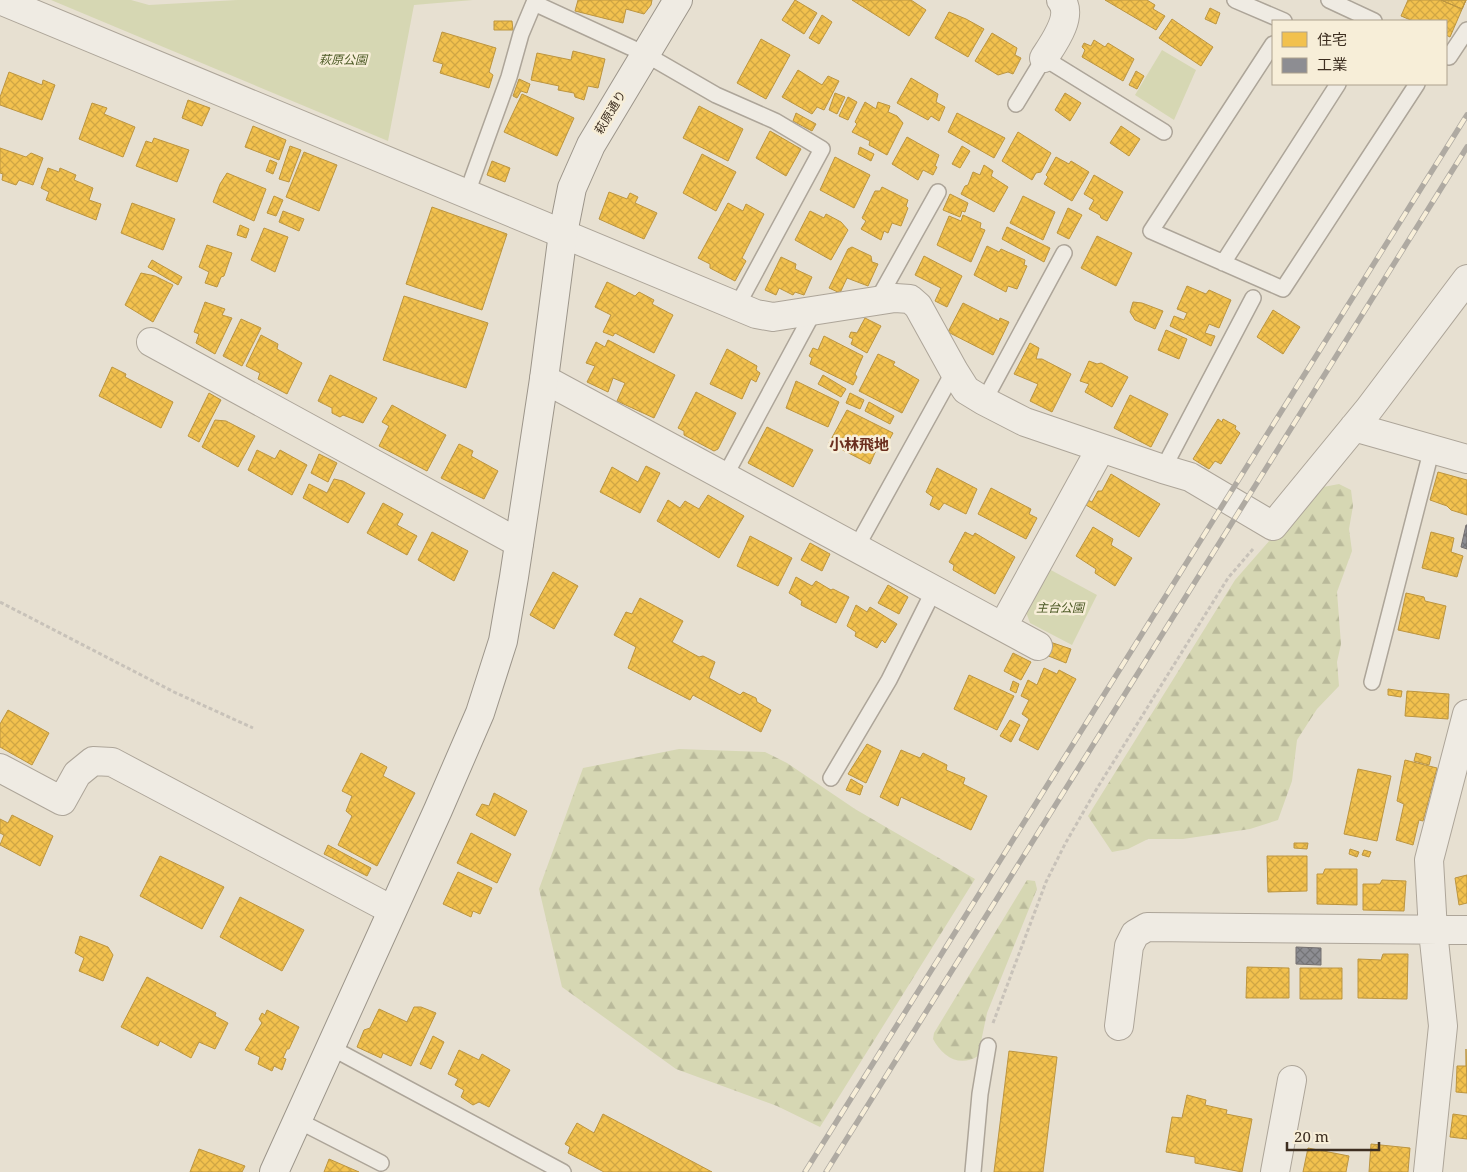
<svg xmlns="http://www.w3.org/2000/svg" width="1467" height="1172" font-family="'Noto Serif','Noto Sans JP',serif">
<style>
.forest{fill:url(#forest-firs)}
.park{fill:#d6d7b3}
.homes{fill:url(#homes-cross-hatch);stroke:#bc9540}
.industry{fill:url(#industry-cross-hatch);stroke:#757070}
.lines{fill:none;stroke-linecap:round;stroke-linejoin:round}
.lane-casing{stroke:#ada599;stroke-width:18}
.street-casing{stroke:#ada599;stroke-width:30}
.secondary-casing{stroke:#9c958a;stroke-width:30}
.path{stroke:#c8c2b9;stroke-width:3;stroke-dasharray:4 2.5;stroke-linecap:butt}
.lane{stroke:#efebe3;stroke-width:15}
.street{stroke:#efebe3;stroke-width:28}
.secondary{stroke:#efebe3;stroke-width:28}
.rail-casing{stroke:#afaaa2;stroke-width:5.5}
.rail{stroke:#f7eed8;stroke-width:4;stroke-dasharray:11;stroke-linecap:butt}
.labels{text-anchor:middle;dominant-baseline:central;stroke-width:5;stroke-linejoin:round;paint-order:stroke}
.park-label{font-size:12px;font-style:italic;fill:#4d5a26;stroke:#f7eed8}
.street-label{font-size:12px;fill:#3d2e20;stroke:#f7eed8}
.quarter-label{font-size:15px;font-weight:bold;fill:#6b2e1e;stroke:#f7eed8}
</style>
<defs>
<pattern id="forest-firs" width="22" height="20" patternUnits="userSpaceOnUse" patternTransform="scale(1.25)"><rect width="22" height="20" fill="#d6d7b3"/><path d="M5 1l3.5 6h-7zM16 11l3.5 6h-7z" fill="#b9b99a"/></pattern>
<pattern id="homes-cross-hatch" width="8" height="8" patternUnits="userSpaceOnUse" patternTransform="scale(1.25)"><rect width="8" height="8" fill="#f2c14e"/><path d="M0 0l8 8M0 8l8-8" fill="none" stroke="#d0a644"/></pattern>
<pattern id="industry-cross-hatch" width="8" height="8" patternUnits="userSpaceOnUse" patternTransform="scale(1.25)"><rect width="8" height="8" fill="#8d8d92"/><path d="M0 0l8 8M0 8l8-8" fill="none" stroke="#747477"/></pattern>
</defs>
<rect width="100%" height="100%" fill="#e7e0d1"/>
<path class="forest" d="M1339,484L1351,490L1353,506L1349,529L1352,551L1337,592L1341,644L1337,662L1339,686L1317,709L1297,740L1292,781L1278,820L1250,829L1183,839H1148L1128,849L1112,852L1088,816L1235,580L1298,508L1318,488Z
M679,749L765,752L787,763L855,809L975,879L820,1127L777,1106L676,1069L562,987L539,889L583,768Z
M1027,880L1035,881L1037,889L987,1013L978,1056C959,1068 942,1056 933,1039L934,1033Z"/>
<path class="park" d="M51,0H131L149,5L237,0H473L414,5L388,141Z
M1162,50L1196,70L1174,120L1135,95Z
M1049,569L1097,595L1072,645L1030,623L1026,612Z"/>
<path class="homes" d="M578,0H652L651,5L644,14L626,9L623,23L575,11Z
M795,0L817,13L804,34L782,20Z
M852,0H911L926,10L909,36Z
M1105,0H1147L1155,5L1153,9L1165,16L1156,30Z
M1408,0H1466L1450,37L1446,35V21H1413L1401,16Z
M1441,0H1466L1462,9Z
M1441,0H1466L1462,9Z
M1210,8L1220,13L1216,24L1205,19Z
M949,12L966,19L984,29L968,57L935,38Z
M822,15L832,22L819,44L809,38Z
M1172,19L1213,47L1201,66L1159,38Z
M494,21H512L513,30H494Z
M442,32L496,48L489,72L493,75L489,88L440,73L443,64L433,61Z
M992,33L1017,48L1015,55L1021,58L1013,74L1008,72L998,75L975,61Z
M761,39L790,55L766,99L737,83Z
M1094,40L1105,47L1108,43L1134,59L1123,81L1082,57L1085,50L1082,47L1084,43L1091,46Z
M573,51L605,59L598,88L588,86L584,100L575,97L574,93L558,90L559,86L531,80L537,53L571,60Z
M798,70L822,85L828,76L839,81L824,110L817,107L812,114L782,97Z
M1136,71L1144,76L1137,89L1129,85Z
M9,72L42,85L43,80L55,85L42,120L0,105V97Z
M911,78L938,94L936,102L945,107L939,121L931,116L928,120L897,103Z
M519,79L530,84L527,93L521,91L517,98L513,96Z
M835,93L845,97L837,114L829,110Z
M1065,93L1081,103L1070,121L1055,110Z
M522,94L574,118L557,156L504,132Z
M848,97L857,102L848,120L839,116Z
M188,100L210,108L202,126L182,118Z
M865,102L876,109L878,102L890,106L888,112L897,116L903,123L887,155L869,145L870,141L852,132L857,124L855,122Z
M92,103L107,108L104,114L135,127L123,157L79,139Z
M699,106L743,129L728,161L683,138Z
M796,113L816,124L812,131L793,121Z
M957,113L1005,138L994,158L948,132Z
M253,126L286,140L279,160L245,147Z
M1121,126L1140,139L1129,156L1110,143Z
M770,131L801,149L786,176L756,158Z
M1018,132L1051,153L1041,172L1036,173L1032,180L1002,161Z
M907,137L939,155L935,166L937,167L933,175L923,170L918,180L892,164Z
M154,138L189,150L177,182L136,166L146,141L152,143Z
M290,146L301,150L289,182L279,179Z
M962,146L970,151L960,168L952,164Z
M860,147L874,154L871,161L858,154Z
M0,148L26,157L31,153L43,158L33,185L19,180L16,185L2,180L3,174L0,173Z
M304,152L337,165L319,211L286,197Z
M702,154L736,172L716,211L683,193Z
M835,157L870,175L854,208L820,190Z
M1056,157L1069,164L1071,161L1089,172L1072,201L1044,184L1048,177L1046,175Z
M270,160L277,163L273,174L266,171Z
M492,161L510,168L505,182L487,175Z
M984,165L993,171L991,176L1008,187L994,212L961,194L965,186L968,185L973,172L980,175Z
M48,168L59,172L60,168L76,175L74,180L93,188L89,200L101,204L96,220L46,200L49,192L41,188Z
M227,173L266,189L254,221L213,202L220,184Z
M1094,175L1123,192L1107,221L1101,218L1100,215L1089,209L1094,200L1084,194Z
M882,187L908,200L906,206L908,208L901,226L892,223L888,233L884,231L881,240L861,229L866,221L862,218L875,191H880Z
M609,192L627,199L630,193L638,197L635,203L657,213L644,239L599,219Z
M950,194L968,203L965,212L962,211L960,217L943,210Z
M274,196L283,200L276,216L267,213Z
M1023,196L1055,212L1043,240L1010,223Z
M132,203L175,219L163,250L121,233Z
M728,203L743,211L746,204L764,214L742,258L746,261L735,281L710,268V264L698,258Z
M432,207L507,234L482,310L406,284Z
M1068,208L1082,215L1069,239L1057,233Z
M283,211L304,219L299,231L279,222Z
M810,211L824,218L826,214L841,222L848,230L831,260L795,240Z
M963,215L981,223L980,228L985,230L971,262L937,245L949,216L961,221Z
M240,225L249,229L246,238L237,235Z
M1007,227L1050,248L1044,262L1002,239Z
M264,228L288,237L275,272L251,260Z
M1097,236L1132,253L1116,286L1081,268Z
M207,245L232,253L224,276L221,277L217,287L205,283L209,272L199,267Z
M987,246L999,252L1001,249L1025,260L1024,265L1027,266L1017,289L1008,286L1006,292L974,275Z
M852,247L871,256L872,262L878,264L868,286L847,278L840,293L829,288L848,249Z
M924,256L962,276L947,307L935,301L941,288L915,275Z
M781,257L796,264L795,269L812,277L804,295L795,292L793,295L779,288L776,295L765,290Z
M152,260L182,277L178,285L148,267Z
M141,273L155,276L173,285L153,322L125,305Z
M607,282L635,296L639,292L654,300L652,304L673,315L654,353L615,333L613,336L603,332L611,315L595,307Z
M1187,286L1206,294L1209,290L1231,300L1219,328L1209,324L1205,333L1215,336L1211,346L1170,326L1174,316L1184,320L1187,313L1177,309Z
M404,296L488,323L466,388L383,360Z
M205,302L225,309L222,315L232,318L215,354L196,343L199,334L194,332Z
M1133,302L1142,303L1163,311L1155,329L1135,320L1130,312Z
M963,303L999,321L1000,318L1009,322L993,355L948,332Z
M1273,310L1300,327L1283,354L1257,337Z
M865,318L881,326L867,353L851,344L853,339L849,337L851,332L857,333Z
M241,319L261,328L242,366L223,356Z
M1166,330L1187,339L1179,359L1158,350Z
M261,335L278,344L277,349L302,363L287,394L258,379L260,373L246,366Z
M824,336L863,356L855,374L857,377L853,385L810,364L812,358L809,356L813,348L818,350Z
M608,340L675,375L654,418L617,401L625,383L613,378L608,392L587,382L595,366L586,363L596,342L605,347Z
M1030,343L1039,348L1036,359H1042L1071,374L1052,412L1030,401L1038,384L1014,374Z
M727,349L757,366L756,370L760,373L756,382L751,379L742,399L710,384Z
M878,354L895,362L893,365L919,380L902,413L859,391Z
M1089,361L1097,364L1101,363L1128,377L1112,407L1085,392L1089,384L1080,381Z
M112,367L126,374L125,377L173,402L161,428L99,396Z
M330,375L377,398L363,423L343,415L340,417L332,413V408L318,401Z
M823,375L846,389L841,397L818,384Z
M796,381L839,402L828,427L786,408Z
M696,392L736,413L718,449L714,451L684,435V431L678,428Z
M209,393L221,400L199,442L188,436Z
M850,393L864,400L860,409L846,403Z
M1130,395L1168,414L1151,447L1114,428Z
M869,402L894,416L890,424L865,411Z
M392,405L446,435L427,471L379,446L389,426L382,422Z
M847,410L893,433L888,442L881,439L870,464L829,443Z
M1218,419L1222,422L1223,419L1236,426L1235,429L1240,433L1221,464L1215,461L1209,469L1193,459Z
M215,420L226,421L255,436L238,467L202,447Z
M767,427L813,450L793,487L748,463Z
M459,444L473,451L471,456L498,471L484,499L441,478Z
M257,450L275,459L280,450L307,465L292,495L248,470Z
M319,454L337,463L328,482L311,473Z
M646,466L660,473L640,513L600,492L612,467L638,482Z
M937,468L977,489L966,514L944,503L939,510L930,505L933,497L926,492Z
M1438,472L1467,480V515L1451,510L1447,506L1430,500Z
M1111,474L1160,504L1139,537L1086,505L1088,500L1092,502L1098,491H1102Z
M334,479L343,481L365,493L348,523L303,498L309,484L327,493Z
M991,488L1031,509L1029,514L1037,518L1026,539L978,514Z
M708,495L744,516L719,558L657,521L668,500L680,508L685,501L699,509Z
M383,503L403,514L397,525L417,536L407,555L367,533Z
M1093,527L1113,539L1111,545L1132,558L1115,586L1095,573L1096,569L1076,556Z
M432,532L468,551L454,581L418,560Z
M965,532L973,536L975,533L1015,557L995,594L953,570L954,565L949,562Z
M1431,532L1454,538L1451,552L1463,556L1457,577L1422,568Z
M750,536L792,558L778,586L737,566Z
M810,543L830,554L822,571L801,560Z
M553,572L578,586L554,629L530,615Z
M796,577L812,586L816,581L831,590L833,589L849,597L836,623L801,605L802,601L789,593Z
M888,585L908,597L899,614L878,603Z
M1406,593L1424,597L1425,601L1446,606L1439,639L1398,630Z
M640,598L683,621L672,642L699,657L703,656L715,662L709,678L740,695L743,692L756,698L757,702L771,710L761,732L693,695L690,700L628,668L636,647L614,635L626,612L632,614Z
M856,605L867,612L870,607L897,624L885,643L882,640L877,648L855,636L856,632L847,626Z
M1050,642L1071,649L1066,663L1046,655Z
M1013,653L1031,662L1021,680L1004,671Z
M1044,668L1057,674L1059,670L1076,679L1038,750L1019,740L1029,719L1022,714L1029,700L1021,696L1028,680L1037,685Z
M969,675L1014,696L997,730L954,709Z
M1013,681L1019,684L1016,693L1010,690Z
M1388,689L1402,691L1401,697L1388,695Z
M1407,691L1449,694L1448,719L1405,716Z
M8,710L49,733L32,765L0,747V724Z
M1010,720L1020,725L1011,742L1000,736Z
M867,744L881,751L866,783L848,774Z
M901,750L920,758L923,753L947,765L946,770L965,778L963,784L987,796L971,830L901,797L898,806L880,797Z
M361,753L387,767L383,776L415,793L377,866L338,845L352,816L346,811L352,796L342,791Z
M1416,753L1431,757L1429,765L1414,761Z
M1405,760L1437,768L1423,821L1419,820L1413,845L1396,840L1404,804L1397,801Z
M1358,769L1391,776L1377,841L1344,834Z
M851,779L863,786L860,795L846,790Z
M494,793L527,811L515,836L476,815L482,804L489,806Z
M12,815L53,836L40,866L0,845L4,835L0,833V819L8,823Z
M471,833L511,854L497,883L457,863Z
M1294,843H1308L1307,849L1294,848Z
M328,845L371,868L367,876L324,854Z
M1350,849L1359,852L1357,857L1349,854Z
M1364,850L1371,852L1369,857L1362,855Z
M160,856L224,887L202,929L140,896Z
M1267,856H1307V891L1268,892Z
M1325,869H1357V905L1317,904V874H1323Z
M458,872L492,888L480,914L473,911L471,917L443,904Z
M1467,875V903L1459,905L1455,878Z
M1382,880L1406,881L1404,911L1363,910V884H1380Z
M240,897L304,930L282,971L220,937Z
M80,936L108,947L113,955L103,981L79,971L84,958L75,953Z
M1383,954H1408L1407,999L1358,998V959L1381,960Z
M1247,967L1289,968V998H1246Z
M1300,968H1342V999H1300Z
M147,977L216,1013L215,1016L228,1023L215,1049L199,1042L191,1058L160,1041L158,1046L121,1027Z
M414,1007H421L436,1013L411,1066L383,1053L381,1058L357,1047L364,1030L370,1028L379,1009L407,1022Z
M267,1010L299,1027L289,1049H287L283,1058L286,1059L282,1070L274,1066L272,1071L258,1064L260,1057L245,1050L262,1023L259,1019L262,1013L265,1015Z
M433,1036L444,1042L431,1069L420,1064Z
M1466,1049L1467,1093L1456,1092L1457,1066H1466Z
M459,1050L479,1060L482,1054L510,1070L489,1107L479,1102L473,1105L461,1097L464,1090L455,1085L458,1079L448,1074Z
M1009,1051L1057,1057L1043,1172H994Z
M1187,1095L1206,1100L1205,1105L1227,1110L1226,1114L1252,1119L1242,1172L1195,1163V1157L1166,1152L1172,1117L1182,1118Z
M603,1114L712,1172H604L568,1153L570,1147L565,1144L577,1123L594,1133Z
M1453,1114L1467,1116V1139L1450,1137Z
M1371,1144L1410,1148L1408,1172H1369Z
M1308,1148L1349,1156L1346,1172H1303Z
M199,1149L245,1166L242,1172H190Z
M329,1159L359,1172H324Z"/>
<path class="industry" d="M1466,525H1467V549L1461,547Z
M1296,947L1321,948V965L1296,964Z"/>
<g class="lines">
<defs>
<path id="lane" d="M1235,0L1284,21
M1329,0L1374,21
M1273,44L1151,231L1283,289L1417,84
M1446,55L1449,57L1467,30
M1016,104L1044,58L1164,132
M467,193L509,77L521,34L534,3L645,54L716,95L775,121L822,149L737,306
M1223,263L1338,84
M877,301L938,192
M984,401L1064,253
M1163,469L1253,298
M725,476L814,311
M856,548L954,371
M1372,682L1432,448
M831,778L889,680L934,590
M330,1047L563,1172
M297,1120L381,1163
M973,1172L980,1094L988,1046"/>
<path id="street" d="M0,0L756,314L773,317L895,298L910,299L918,306L954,371L966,390L984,401L1025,422L1163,469L1190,477L1273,526L1369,409L1467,279
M1044,58C1053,44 1074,16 1061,0
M151,342L519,543
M544,379L1038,646
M1354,427L1467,459
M1003,626L1101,448
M0,768L62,801L77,774L93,761L112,762L392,910
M1119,1026L1129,946L1135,934L1147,927L1467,930
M1275,1172L1292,1080
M1428,1172L1443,1026L1433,931L1429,860L1467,714"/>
<path id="secondary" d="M274,1172L438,810L480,713L503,641L514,577L544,379L563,233L572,188L591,145L678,0"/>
</defs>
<use href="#lane" class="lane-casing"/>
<use href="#street" class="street-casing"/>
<use href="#secondary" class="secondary-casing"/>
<path class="path" d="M0,602L174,692L253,728
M993,1023L1046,882L1065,844L1096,790L1228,578L1253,549"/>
<use href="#lane" class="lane"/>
<use href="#street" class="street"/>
<use href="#secondary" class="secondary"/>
<defs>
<path id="rail" d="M805,1172L1467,115
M826,1172L1467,147"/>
</defs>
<use href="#rail" class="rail-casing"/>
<use href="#rail" class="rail"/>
</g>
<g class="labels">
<g class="park-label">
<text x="343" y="59">萩原公園</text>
<text x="1060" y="607">主台公園</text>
</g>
<g class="street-label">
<text transform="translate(610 112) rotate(-59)">萩原通り</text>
</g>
<g class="quarter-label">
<text x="859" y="444">小林飛地</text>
</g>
</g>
<rect x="1272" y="20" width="175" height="65" fill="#f7eed8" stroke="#ada18e"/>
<rect x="1282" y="32" width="25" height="15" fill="#f2c14e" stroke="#ada18e"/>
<text x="1317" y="45" font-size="15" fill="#3d2e20">住宅</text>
<rect x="1282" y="58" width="25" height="15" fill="#8d8d92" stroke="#ada18e"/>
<text x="1317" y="70" font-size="15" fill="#3d2e20">工業</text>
<path d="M1287 1142v8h92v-8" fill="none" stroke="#3d2e20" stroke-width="2.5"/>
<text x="1294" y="1142" font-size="15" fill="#3d2e20" stroke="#f7eed8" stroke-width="4" paint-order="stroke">20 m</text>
</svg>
